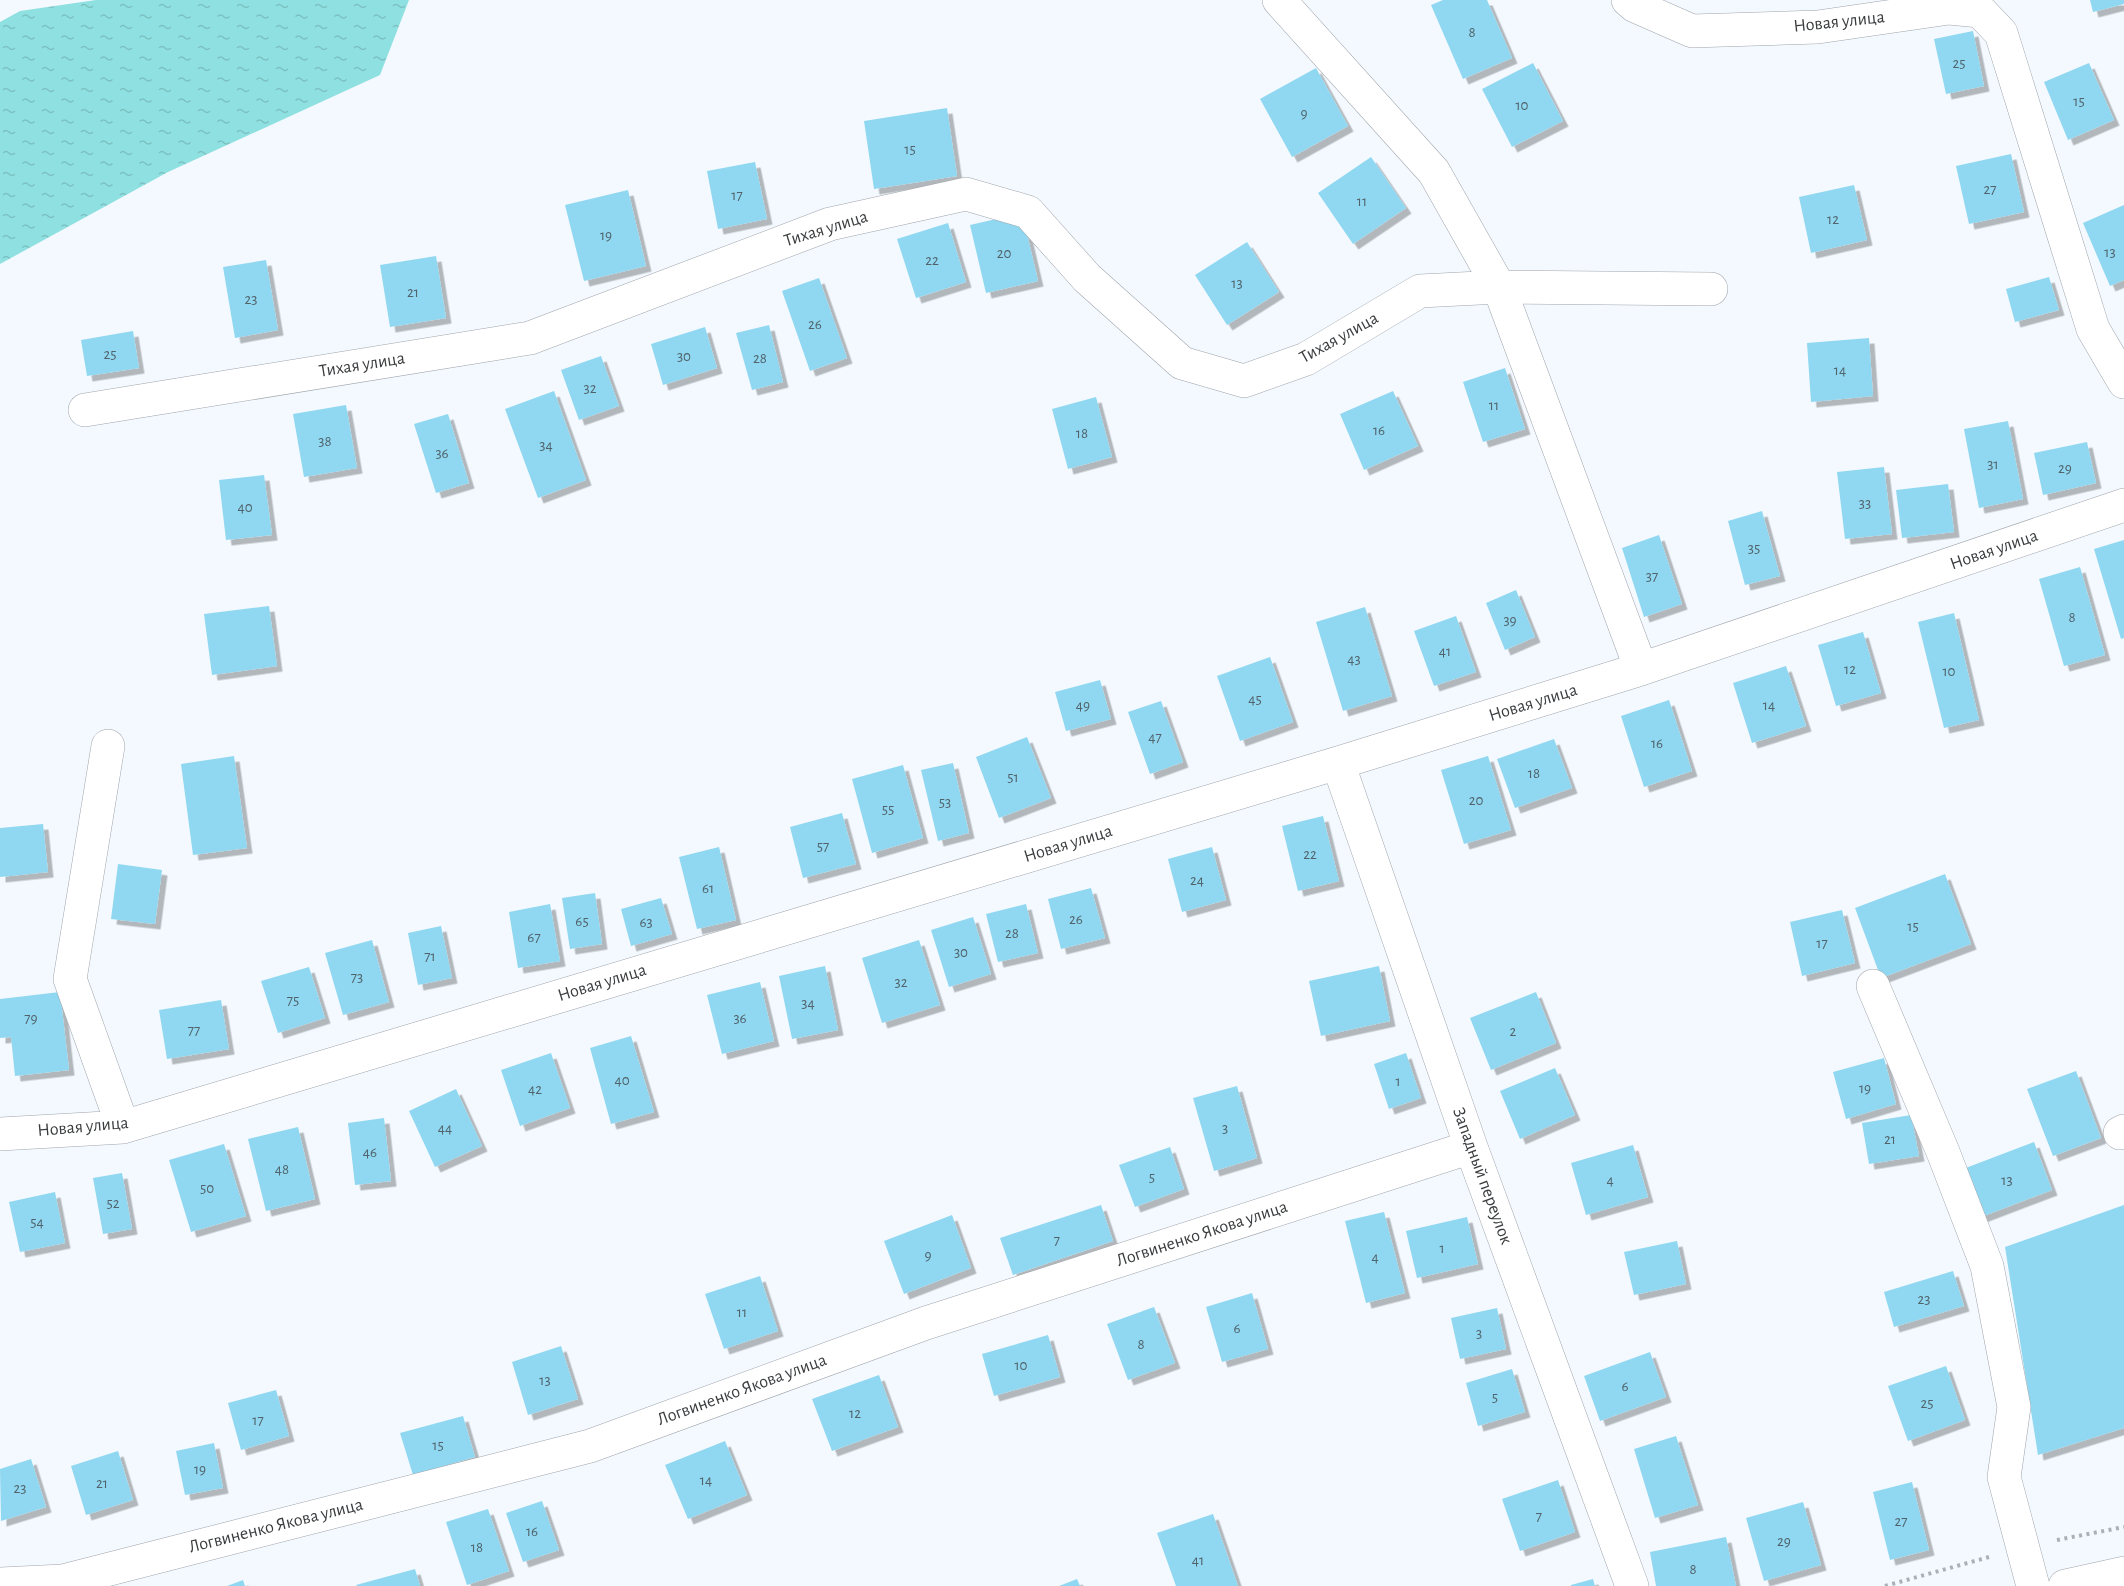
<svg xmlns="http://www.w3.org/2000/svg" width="2124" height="1586" font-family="'Alegreya Sans',sans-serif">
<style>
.water{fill:url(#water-ripples)}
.building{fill:#90d8f1;filter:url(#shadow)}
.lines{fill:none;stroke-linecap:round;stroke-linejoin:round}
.minor-casing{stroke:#a0a5ab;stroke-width:34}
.secondary-casing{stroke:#a0a5ab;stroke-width:34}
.path{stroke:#abb0b4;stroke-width:4;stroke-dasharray:3 4.5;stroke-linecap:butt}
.minor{stroke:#fff;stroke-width:33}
.secondary{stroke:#fff;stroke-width:33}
.labels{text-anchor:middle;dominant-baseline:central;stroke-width:6;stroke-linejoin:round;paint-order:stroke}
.number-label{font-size:15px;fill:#50636b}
.street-label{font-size:18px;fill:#3a3c3e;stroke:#fff}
</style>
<defs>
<pattern id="water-ripples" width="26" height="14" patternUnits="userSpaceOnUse" patternTransform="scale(1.5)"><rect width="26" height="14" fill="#8fe0e1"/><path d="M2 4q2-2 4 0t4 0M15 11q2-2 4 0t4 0" fill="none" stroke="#7cc1c2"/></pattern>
<filter id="shadow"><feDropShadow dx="5.5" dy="5.5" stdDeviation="0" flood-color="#0004"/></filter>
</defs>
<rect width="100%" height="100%" fill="#f3f9ff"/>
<path class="water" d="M96,0H409L380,75L168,172L0,264V22L20,11Z"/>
<path class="building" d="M1443,0H1487L1512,58L1463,79L1431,5Z
M2090,0H2124V4L2093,12Z
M1973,31L1984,86L1946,94L1934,39Z
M1533,63L1563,121L1512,147L1482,89Z
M2089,63L2114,120L2068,140L2044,82Z
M1316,68L1348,126L1292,157L1260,99Z
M947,108L957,176L874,189L864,121Z
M2011,154L2024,212L1969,224L1956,166Z
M1371,157L1406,208L1353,244L1318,193Z
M755,162L767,219L718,229L707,171Z
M1854,185L1867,240L1811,253L1799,197Z
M628,190L646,266L584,281L565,205Z
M2124,205V280L2110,286L2083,223Z
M1022,213L1038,281L986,293L970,225Z
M948,223L966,282L916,298L897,239Z
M1247,242L1279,292L1227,325L1195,275Z
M436,256L446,318L390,327L380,265Z
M266,260L278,330L235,338L223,267Z
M2049,277L2059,310L2015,322L2006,289Z
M819,278L847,358L810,371L782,291Z
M769,325L783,382L752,390L736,333Z
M705,327L717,368L663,385L651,344Z
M133,331L139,368L87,376L81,340Z
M1869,338L1873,396L1811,402L1807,343Z
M601,356L619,406L579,420L561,370Z
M1505,368L1525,429L1483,442L1463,382Z
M554,391L586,480L538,498L505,409Z
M1393,391L1418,446L1364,470L1340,414Z
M1096,397L1112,457L1068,469L1052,409Z
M346,405L357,468L304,477L293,414Z
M448,414L469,483L436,493L414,424Z
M2008,421L2023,499L1979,508L1964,429Z
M2087,442L2096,483L2043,495L2034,453Z
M1884,467L1892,534L1845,539L1837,472Z
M264,475L272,535L226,540L219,480Z
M1948,484L1954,532L1902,538L1896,490Z
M1762,511L1780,576L1745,585L1728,521Z
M1659,535L1682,604L1644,617L1622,548Z
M2124,540V638L2121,639L2094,549Z
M2080,567L2105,655L2064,666L2039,579Z
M1516,590L1535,637L1505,650L1486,603Z
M269,606L277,666L212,675L204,614Z
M1365,607L1392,696L1343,711L1316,622Z
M1954,613L1979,720L1944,728L1918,622Z
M1456,616L1476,672L1434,686L1414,631Z
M1863,632L1881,693L1836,706L1818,645Z
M1270,657L1293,722L1240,741L1217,676Z
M1786,666L1806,726L1752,743L1733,683Z
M1100,680L1111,719L1066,731L1055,692Z
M1669,700L1692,771L1644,787L1621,716Z
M1161,701L1183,762L1150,774L1128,712Z
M1027,737L1051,798L999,818L976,757Z
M1554,739L1572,788L1515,808L1497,759Z
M234,756L247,848L193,855L181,764Z
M1488,756L1511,830L1464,844L1441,770Z
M953,763L969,833L938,841L921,770Z
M903,765L923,838L872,853L852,779Z
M842,813L856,864L803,878L790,827Z
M1323,816L1339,881L1298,891L1282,826Z
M43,824L48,872L0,877V828Z
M719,847L736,920L697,929L679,857Z
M1212,847L1226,900L1182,912L1168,859Z
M118,864L162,870L155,924L111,919Z
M1945,874L1971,944L1881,978L1855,908Z
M1091,888L1105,938L1061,949L1048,899Z
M595,893L602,944L570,949L562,898Z
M661,898L672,934L631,946L621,909Z
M550,904L560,961L518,968L509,912Z
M1026,904L1038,953L998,962L986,914Z
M1842,910L1855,963L1802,976L1790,922Z
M973,917L991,974L949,987L931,930Z
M441,926L452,978L418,985L408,933Z
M372,940L389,1002L343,1015L325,953Z
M919,940L940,1005L882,1023L862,958Z
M825,966L838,1030L792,1039L779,976Z
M1379,966L1390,1021L1321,1036L1309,981Z
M309,967L325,1018L278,1033L261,981Z
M760,982L774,1041L722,1054L707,995Z
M60,992L69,1070L15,1076L11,1037L0,1038V999Z
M1536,992L1556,1043L1491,1070L1470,1018Z
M221,1000L229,1049L167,1059L159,1010Z
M631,1036L654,1112L611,1124L590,1048Z
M551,1053L570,1108L520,1126L501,1070Z
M1406,1053L1421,1098L1389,1109L1374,1064Z
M1884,1058L1896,1104L1846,1119L1833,1072Z
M1555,1068L1575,1115L1520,1139L1500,1091Z
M2076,1071L2101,1138L2053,1156L2027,1089Z
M1237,1086L1257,1158L1214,1171L1193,1098Z
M456,1089L482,1146L435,1167L409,1111Z
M1911,1115L1919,1156L1869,1164L1862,1123Z
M384,1118L391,1181L355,1185L348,1123Z
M298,1127L315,1199L266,1211L248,1139Z
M2034,1142L2052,1190L1981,1217L1963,1169Z
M224,1144L246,1216L191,1232L169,1160Z
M1633,1145L1648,1197L1586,1215L1571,1163Z
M1170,1147L1184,1189L1135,1207L1119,1165Z
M122,1173L132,1229L103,1234L93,1178Z
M55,1192L65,1243L20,1252L9,1202Z
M1101,1205L1113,1241L1013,1275L1000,1238Z
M2124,1205V1428L2038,1455L2005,1247Z
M1384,1212L1405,1293L1366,1303L1345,1221Z
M952,1215L971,1268L904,1294L884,1241Z
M1467,1217L1478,1264L1417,1278L1406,1231Z
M1677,1241L1686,1284L1634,1295L1624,1252Z
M1953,1271L1964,1306L1894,1327L1884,1292Z
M760,1276L778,1331L724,1349L705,1294Z
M1252,1293L1268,1349L1222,1362L1206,1307Z
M1154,1307L1175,1363L1128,1380L1107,1324Z
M1497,1308L1506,1349L1460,1359L1451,1318Z
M1048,1335L1060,1377L994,1396L982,1354Z
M561,1346L578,1399L528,1415L512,1362Z
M1650,1352L1666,1397L1600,1421L1584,1376Z
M1946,1366L1965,1420L1908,1441L1888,1386Z
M1512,1369L1525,1412L1478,1426L1466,1383Z
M879,1375L898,1427L832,1451L812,1399Z
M276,1390L289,1436L241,1450L228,1403Z
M463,1416L475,1457L413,1475L400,1433Z
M1676,1436L1698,1505L1655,1518L1634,1449Z
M725,1441L747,1495L688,1519L665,1465Z
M214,1443L223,1488L185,1495L176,1451Z
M118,1451L133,1500L86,1515L71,1466Z
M31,1459L46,1507L1,1521L0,1469Z
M1558,1480L1575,1532L1520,1551L1502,1499Z
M1912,1482L1929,1550L1890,1560L1873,1492Z
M542,1501L559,1550L523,1562L506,1513Z
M1803,1502L1821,1565L1764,1581L1746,1518Z
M488,1509L509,1571L467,1585L446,1522Z
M1213,1514L1238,1586H1176L1157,1533Z
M1726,1537L1736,1586H1656L1650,1552Z
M415,1569L420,1586H357L356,1585Z
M1077,1579L1080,1586H1059Z
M1593,1579L1595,1586H1571V1585Z
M243,1580L245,1586H227Z"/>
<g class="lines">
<defs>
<path id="minor" d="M1279,0L1434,172L1499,287L1641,669
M1628,0L1635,6L1692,31L1818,27L1949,8L1980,11L2001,33L2093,329L2124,382
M85,410L530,338L830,224L966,194L1028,212L1087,278L1182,363L1244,381L1306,359L1420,291L1499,287L1711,289
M108,746L70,979L123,1127
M1338,763L1471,1147L1632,1586
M1873,986L1943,1152L1987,1266L2014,1407L2004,1477L2033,1586
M2120,1133L2124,1131
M0,1134L123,1127L1338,763L1641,669L2124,505
M0,1584L63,1581L590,1446L926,1323L1471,1147"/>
<path id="secondary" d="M2065,1586L2124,1573"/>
</defs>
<use href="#minor" class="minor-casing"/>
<use href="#secondary" class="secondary-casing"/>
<path class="path" d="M2057,1540L2124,1527
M1885,1586L1989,1557"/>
<use href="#minor" class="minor"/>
<use href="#secondary" class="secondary"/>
</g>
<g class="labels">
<g class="number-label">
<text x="1472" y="32">8</text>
<text x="1959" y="63">25</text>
<text x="2079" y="101">15</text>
<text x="1522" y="105">10</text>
<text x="1304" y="113">9</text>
<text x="910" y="149">15</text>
<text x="1990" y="189">27</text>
<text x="737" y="195">17</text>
<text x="1362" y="201">11</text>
<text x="1833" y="219">12</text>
<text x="606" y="235">19</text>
<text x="2110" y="252">13</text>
<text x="1004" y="253">20</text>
<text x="932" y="260">22</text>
<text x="1237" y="283">13</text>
<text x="413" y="292">21</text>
<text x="251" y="299">23</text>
<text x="815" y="324">26</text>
<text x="110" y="354">25</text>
<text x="684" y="356">30</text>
<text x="760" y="358">28</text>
<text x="1840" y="370">14</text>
<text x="590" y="388">32</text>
<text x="1494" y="405">11</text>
<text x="1379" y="430">16</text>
<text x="1082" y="433">18</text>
<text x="325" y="441">38</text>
<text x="546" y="445">34</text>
<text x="442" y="453">36</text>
<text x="1993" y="464">31</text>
<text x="2065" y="468">29</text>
<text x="1865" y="503">33</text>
<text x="245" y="507">40</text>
<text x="1754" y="548">35</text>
<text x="1652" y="576">37</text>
<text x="2072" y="617">8</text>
<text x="1510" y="620">39</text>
<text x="1445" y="651">41</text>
<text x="1354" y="659">43</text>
<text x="1850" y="669">12</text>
<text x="1949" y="671">10</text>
<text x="1255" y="699">45</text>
<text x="1083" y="705">49</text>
<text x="1769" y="705">14</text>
<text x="1155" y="737">47</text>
<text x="1657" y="743">16</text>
<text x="1534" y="773">18</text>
<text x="1013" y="777">51</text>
<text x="1476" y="800">20</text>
<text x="945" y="802">53</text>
<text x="888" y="809">55</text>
<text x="823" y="846">57</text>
<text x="1310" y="854">22</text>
<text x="1197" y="880">24</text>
<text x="708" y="888">61</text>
<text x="1076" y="919">26</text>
<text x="582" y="921">65</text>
<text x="646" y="922">63</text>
<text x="1913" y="926">15</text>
<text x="1012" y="933">28</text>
<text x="534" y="937">67</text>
<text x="1822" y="943">17</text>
<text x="961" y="952">30</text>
<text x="430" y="956">71</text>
<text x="357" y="977">73</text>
<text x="901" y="982">32</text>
<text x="293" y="1000">75</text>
<text x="808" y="1003">34</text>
<text x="31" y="1018">79</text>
<text x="740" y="1018">36</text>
<text x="194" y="1030">77</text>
<text x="1513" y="1031">2</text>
<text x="622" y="1080">40</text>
<text x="1398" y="1081">1</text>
<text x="1865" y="1088">19</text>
<text x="535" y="1089">42</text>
<text x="445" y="1128">44</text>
<text x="1225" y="1128">3</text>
<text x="1890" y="1139">21</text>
<text x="370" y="1152">46</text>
<text x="282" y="1169">48</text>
<text x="1152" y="1177">5</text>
<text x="1610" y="1180">4</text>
<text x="2007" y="1180">13</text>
<text x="207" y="1188">50</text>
<text x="113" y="1203">52</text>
<text x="37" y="1222">54</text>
<text x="1057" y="1240">7</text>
<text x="1442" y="1248">1</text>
<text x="928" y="1255">9</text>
<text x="1375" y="1257">4</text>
<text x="1924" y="1299">23</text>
<text x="742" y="1312">11</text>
<text x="1237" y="1328">6</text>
<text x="1479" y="1333">3</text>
<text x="1141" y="1344">8</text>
<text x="1021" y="1365">10</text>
<text x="545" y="1380">13</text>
<text x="1625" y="1386">6</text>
<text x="1495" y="1397">5</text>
<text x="1927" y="1403">25</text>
<text x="855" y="1413">12</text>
<text x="258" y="1420">17</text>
<text x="438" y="1445">15</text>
<text x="200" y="1469">19</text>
<text x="706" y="1480">14</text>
<text x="102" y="1483">21</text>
<text x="20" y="1488">23</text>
<text x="1539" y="1516">7</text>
<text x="1901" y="1521">27</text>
<text x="532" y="1531">16</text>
<text x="1784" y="1541">29</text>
<text x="477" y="1547">18</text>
<text x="1198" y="1560">41</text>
<text x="1693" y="1569">8</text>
</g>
<g class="street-label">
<text transform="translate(1839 22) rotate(-6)">Новая улица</text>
<text transform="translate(826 229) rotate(-17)">Тихая улица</text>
<text transform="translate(1339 338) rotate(-29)">Тихая улица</text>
<text transform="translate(362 365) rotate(-9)">Тихая улица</text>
<text transform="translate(1994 550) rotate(-19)">Новая улица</text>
<text transform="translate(1533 703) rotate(-17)">Новая улица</text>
<text transform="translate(1068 844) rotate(-17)">Новая улица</text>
<text transform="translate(602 983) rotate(-17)">Новая улица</text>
<text transform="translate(83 1127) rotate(-5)">Новая улица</text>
<text transform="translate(1482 1176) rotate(70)">Западный переулок</text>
<text transform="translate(1202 1234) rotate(-18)">Логвиненко Якова улица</text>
<text transform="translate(742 1390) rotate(-20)">Логвиненко Якова улица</text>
<text transform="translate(276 1526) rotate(-14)">Логвиненко Якова улица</text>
</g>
</g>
</svg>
